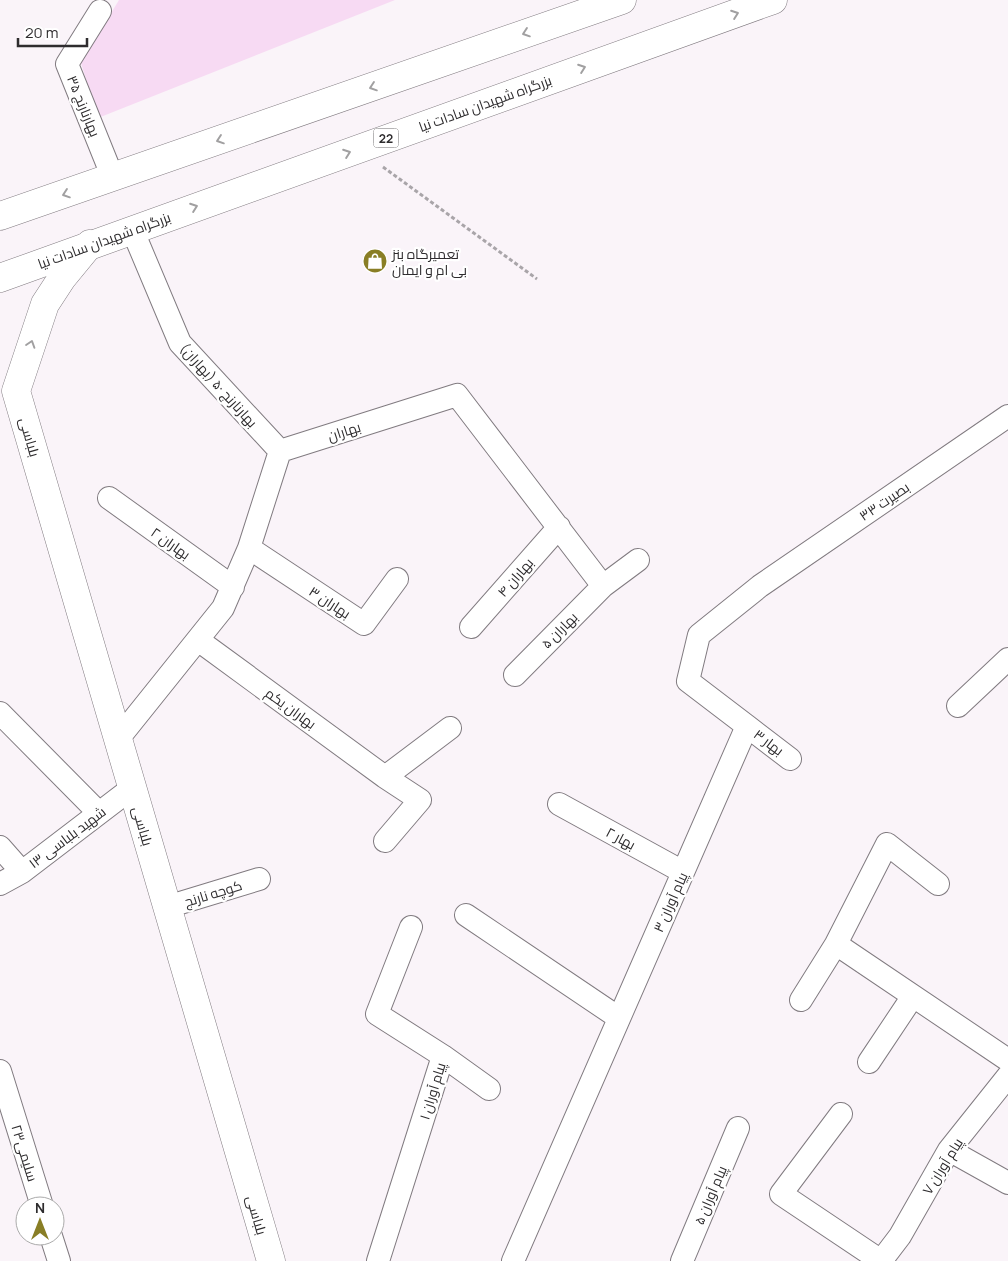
<svg xmlns="http://www.w3.org/2000/svg" width="1008" height="1261" font-family="Manrope,Cairo,sans-serif">
<style>
.green{fill:#f7daf3}
.lines{fill:none;stroke-linecap:round;stroke-linejoin:round}
.minor-casing{stroke:#817b80;stroke-width:24}
.secondary-casing{stroke:#817b80;stroke-width:29}
.trunk-casing{stroke:#817b80;stroke-width:29}
.path{stroke:#a9a5a9;stroke-width:3;stroke-dasharray:4 2.5;stroke-linecap:butt}
.minor{stroke:#fff;stroke-width:22}
.secondary{stroke:#fff;stroke-width:28}
.trunk{stroke:#fff;stroke-width:28}
.oneway{stroke:#a1a0a1}
.labels{text-anchor:middle;dominant-baseline:central;stroke-width:4.5;stroke-linejoin:round;paint-order:stroke}
.shield{fill:#fff;stroke:#6d6b6d;stroke-width:1}
.shield-label{font-size:12px;font-weight:bold;fill:#2e2c2e}
.street-label{font-size:14px;fill:#2e2c2e;stroke:#fff}
.poi-label{font-size:14px;fill:#2e2c2e;stroke:#fff;text-anchor:start}
</style>
<rect width="100%" height="100%" fill="#faf4f9"/>
<path class="green" d="M119,0H395L98,118L81,63Z"/>
<g class="lines">
<defs>
<path id="minor" d="M100,11L67,64L113,178
M132,229L180,343L280,451
M109,498L233,587
M249,548L364,624L397,579
M471,627L559,527
M198,640L385,777L450,728
M515,675L603,586
M958,706L1008,659
M0,713L99,813
M747,726L790,759
M118,739L223,608L249,548L280,451L457,395L603,586L638,560
M385,777L420,800L385,841
M559,804L683,872
M0,847L22,872
M0,884L22,872L132,788
M938,884L887,844L836,944L1008,1060
M167,907L259,879
M466,915L619,1018
M801,1000L836,944
M443,1056L489,1089
M869,1062L913,996
M0,1071L42,1206
M841,1114L781,1194L881,1261
M949,1150L1008,1183
M51,1236L59,1261
M378,1261L443,1056L377,1014L411,927
M513,1261L747,726L688,681L699,635L760,586L1008,416
M682,1261L738,1128
M881,1261L900,1236L949,1150L1008,1076"/>
<path id="secondary" d="M16,391L271,1261
M16,391L45,304L62,278L90,244"/>
<path id="trunk" d="M0,216L622,0
M0,278L773,0"/>
</defs>
<use href="#minor" class="minor-casing"/>
<use href="#secondary" class="secondary-casing"/>
<use href="#trunk" class="trunk-casing"/>
<path class="path" d="M383,167L537,279"/>
<use href="#minor" class="minor"/>
<use href="#secondary" class="secondary"/>
<use href="#trunk" class="trunk"/>
</g>
<defs><path id="oneway-chevron" d="M-2-3.5L2.5 0L-2 3.5" fill="none" stroke-width="1.6" stroke-linecap="round" stroke-linejoin="round" transform="scale(1.25)"/></defs>
<g class="oneway">
<use href="#oneway-chevron" transform="translate(735 14) rotate(-20)"/>
<use href="#oneway-chevron" transform="translate(526 33) rotate(161)"/>
<use href="#oneway-chevron" transform="translate(582 68) rotate(-20)"/>
<use href="#oneway-chevron" transform="translate(373 87) rotate(161)"/>
<use href="#oneway-chevron" transform="translate(220 140) rotate(161)"/>
<use href="#oneway-chevron" transform="translate(347 153) rotate(-20)"/>
<use href="#oneway-chevron" transform="translate(66 194) rotate(161)"/>
<use href="#oneway-chevron" transform="translate(194 207) rotate(-20)"/>
<use href="#oneway-chevron" transform="translate(31 344) rotate(-72)"/>
</g>
<defs>
<symbol id="shop-disc" viewBox="-11 -11 22 22"><circle r="9.5" fill="#897e25" stroke="#fff"/><path d="M-5-2.5h2.3a2.7 3.5 0 0 1 5.4 0H5L5.5 6h-11ZM-1.5-2.5h3a1.5 2.3 0 0 0-3 0Z" fill="#fff"/></symbol>
</defs>
<g fill-rule="evenodd">
<use href="#shop-disc" x="361" y="247" width="28" height="28"/>
</g>
<g class="labels">
<rect class="shield" x="373.5" y="128.5" width="25" height="19" rx="4"/>
<g class="shield-label">
<text x="386" y="138">22</text>
</g>
<g class="street-label">
<text transform="translate(485 103) rotate(-20)">بزرگراه شهیدان سادات نیا</text>
<text transform="translate(84 106) rotate(68)">بهارنارنج ۳۵</text>
<text transform="translate(104 240) rotate(-20)">بزرگراه شهیدان سادات نیا</text>
<text transform="translate(219 385) rotate(48)">بهارنارنج ۵۰ (بهاران)</text>
<text transform="translate(344 431) rotate(-18)">بهاران</text>
<text transform="translate(30 437) rotate(74)">بلباسی</text>
<text transform="translate(884 501) rotate(-34)">بصیرت ۳۳</text>
<text transform="translate(171 543) rotate(35)">بهاران ۲</text>
<text transform="translate(515 577) rotate(-49)">بهاران ۴</text>
<text transform="translate(330 602) rotate(33)">بهاران ۳</text>
<text transform="translate(559 630) rotate(-45)">بهاران ۵</text>
<text transform="translate(291 708) rotate(36)">بهاران یکم</text>
<text transform="translate(769 742) rotate(37)">بهار ۳</text>
<text transform="translate(143 826) rotate(74)">بلباسی</text>
<text transform="translate(67 837) rotate(-37)">شهید بلباسی ١٣</text>
<text transform="translate(621 838) rotate(28)">بهار ۲</text>
<text transform="translate(213 893) rotate(-17)">کوچه نارنج</text>
<text transform="translate(670 902) rotate(-66)">پیام آوران ۳</text>
<text transform="translate(432 1091) rotate(-73)">پیام آوران ۱</text>
<text transform="translate(25 1153) rotate(73)">سلیمی۲۳</text>
<text transform="translate(942 1166) rotate(-58)">پیام آوران ۷</text>
<text transform="translate(710 1195) rotate(-67)">پیام آوران ۵</text>
<text transform="translate(257 1215) rotate(74)">بلباسی</text>
</g>
<g class="poi-label">
<text x="392" y="253">تعمیرگاه بنز<tspan x="392" dy="16">بی ام و ایمان</tspan></text>
</g>
</g>
<g transform="translate(40 1221)"><circle r="24" fill="#ffffff" stroke="#ababab"/>
<path d="M0-4L9 19L0 12L-9 19Z" fill="#897e25"/>
<text y="-8" font-size="14" font-weight="bold" text-anchor="middle" fill="#2e2c2e">N</text>
</g>
<path d="M18 38v8h69v-8" fill="none" stroke="#2e2c2e" stroke-width="2.5"/>
<text x="25" y="38" font-size="15" fill="#2e2c2e" stroke="#ffffff" stroke-width="4" paint-order="stroke">20 m</text>
</svg>
